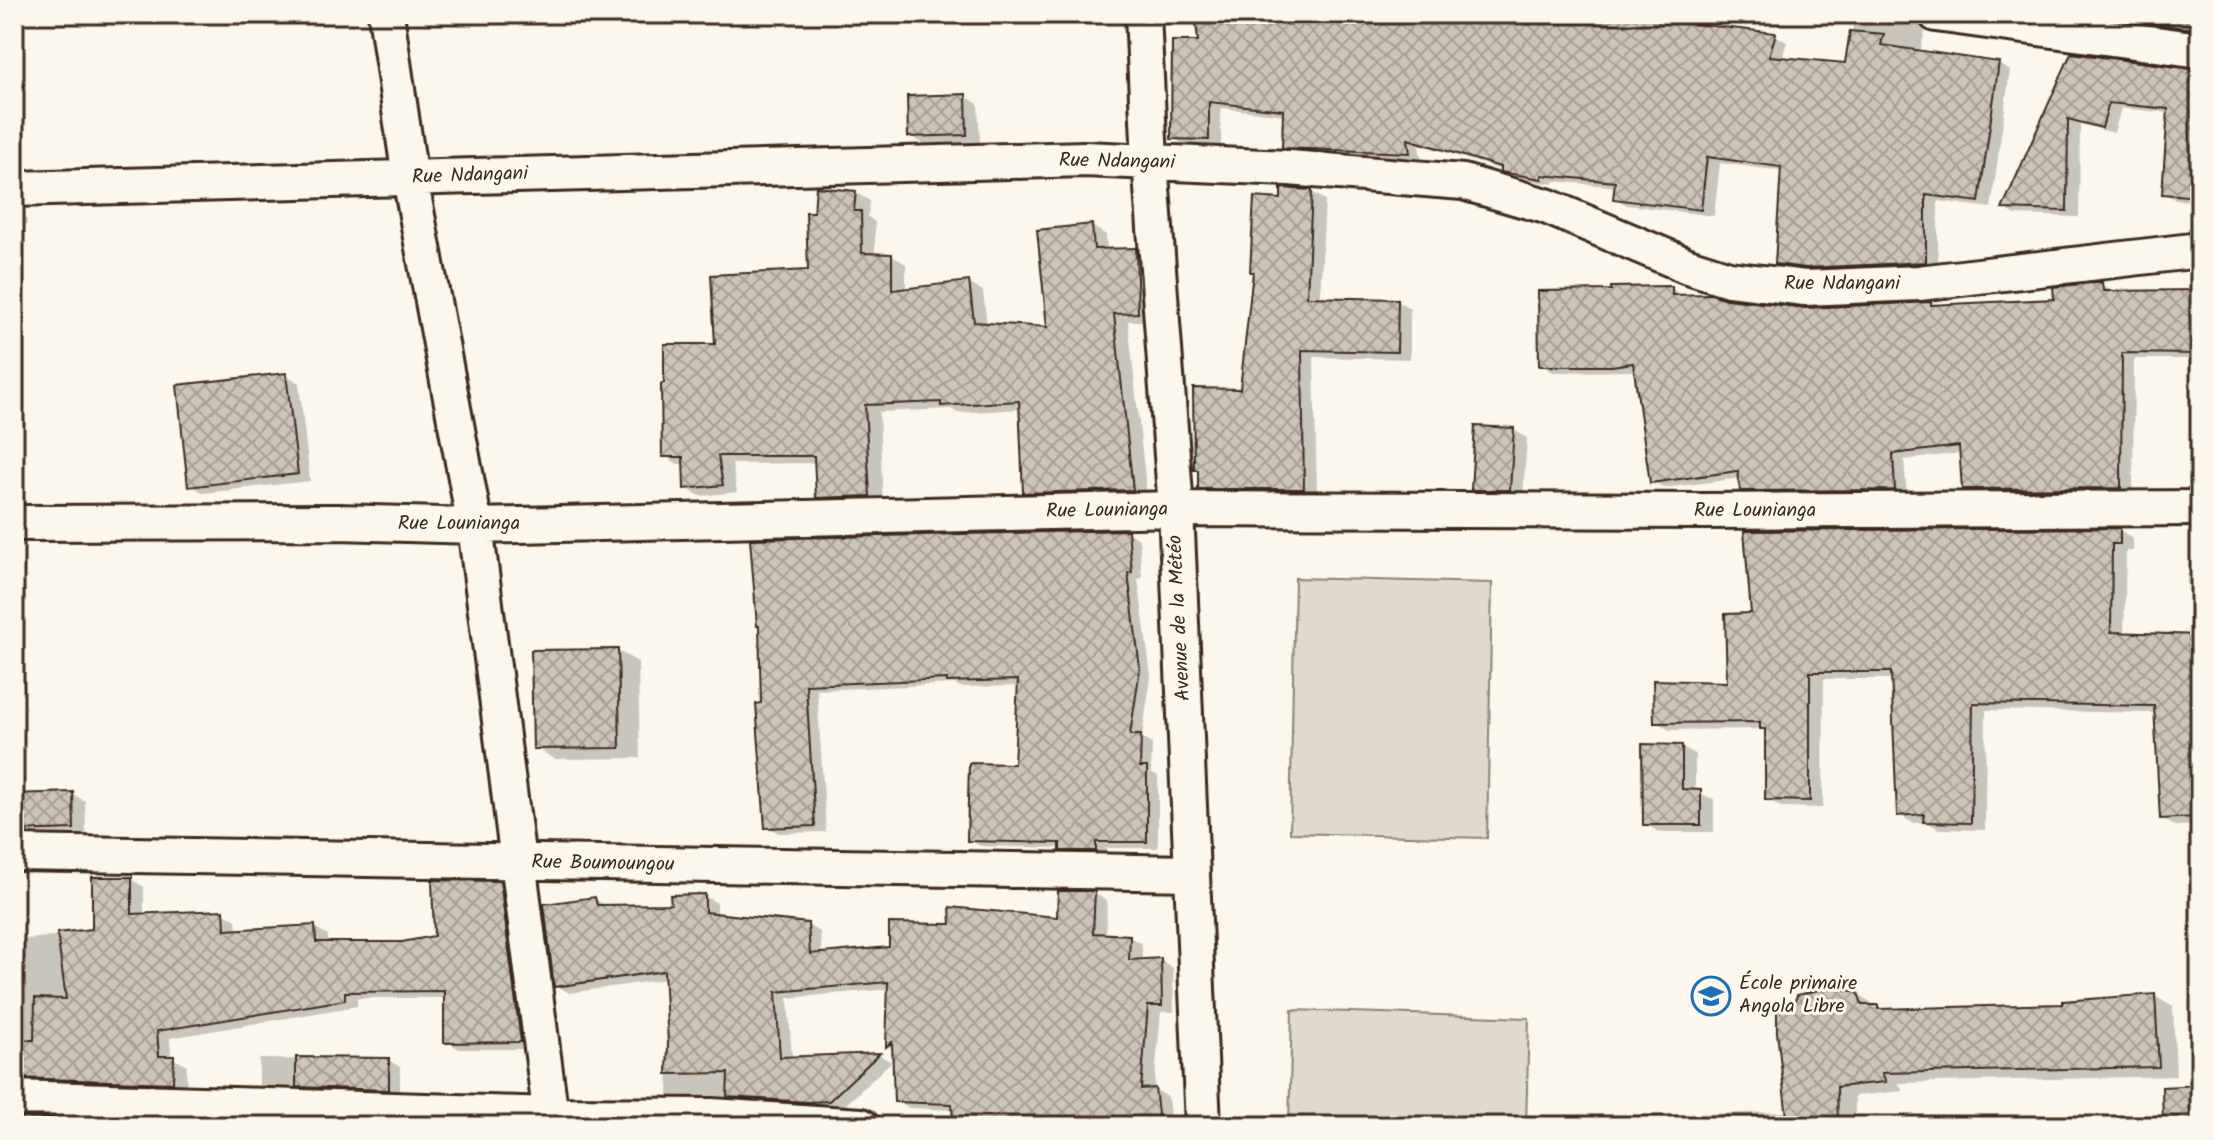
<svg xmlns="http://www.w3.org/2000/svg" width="2214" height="1140" font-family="Kalam,sans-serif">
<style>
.garden{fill:#dfd9ce;stroke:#8d8276;stroke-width:2}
.shadow{fill:#0003}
.building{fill:url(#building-cross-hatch);stroke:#3b2a1e;stroke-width:2}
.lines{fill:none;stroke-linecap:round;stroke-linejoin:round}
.minor-casing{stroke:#3b2a1e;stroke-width:40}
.minor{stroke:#fbf7ec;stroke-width:34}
.labels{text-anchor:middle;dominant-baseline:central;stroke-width:6;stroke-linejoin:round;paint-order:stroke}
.street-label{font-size:20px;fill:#3b2a1e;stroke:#fbf7ec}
.poi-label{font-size:20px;fill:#3b2a1e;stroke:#fbf7ec;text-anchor:start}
</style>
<defs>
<pattern id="building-cross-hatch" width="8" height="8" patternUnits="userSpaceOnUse" patternTransform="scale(2)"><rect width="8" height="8" fill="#ccc4b9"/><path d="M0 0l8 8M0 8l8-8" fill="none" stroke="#a79f96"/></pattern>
</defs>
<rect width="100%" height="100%" fill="#fbf7ec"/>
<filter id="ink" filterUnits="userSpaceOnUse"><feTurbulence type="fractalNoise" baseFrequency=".0125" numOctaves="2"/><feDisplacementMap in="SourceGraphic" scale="16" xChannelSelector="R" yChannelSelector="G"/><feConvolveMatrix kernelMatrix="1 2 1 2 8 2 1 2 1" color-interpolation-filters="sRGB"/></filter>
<g filter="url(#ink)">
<path class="garden" d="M1295,578L1492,583L1487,838L1290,833Z
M1292,1010L1529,1018L1526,1126H1289Z"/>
<path class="shadow" d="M1197,14H1458L1531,26L1575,14H1674L1672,24L1775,35L1787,42L1782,59L1846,65L1855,14H1929L1920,52L1998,64L2010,71L1991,208L1938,201V268L1820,274L1790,270L1777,263L1783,171L1720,163L1714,216L1627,205L1615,198L1617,187L1554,181V184L1514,178L1502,170L1419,144L1421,158L1297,154L1284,147L1285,115L1221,108V146L1185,145L1173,138L1201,43Z
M2057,14H2200V34Z
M2072,55L2200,72V201L2176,200L2164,193L2170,113L2121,108L2114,133L2080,124L2079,217L2016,215L2005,209Z
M965,96L978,104L980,142L924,144L910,136Z
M1312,192L1325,200L1320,300L1397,301L1410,308V359L1314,357L1317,496H1214L1200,488V472L1196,469L1242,391L1283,201Z
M856,193L870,201L868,217L875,222V256H892L906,264V290L968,283L983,291L987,325L1049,329L1092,226L1106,235L1107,251L1136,250L1150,258L1151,321H1128L1147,497L1040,500L1025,492L1022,409L957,413L951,409L879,412L883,504L833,505L818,497L817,463L732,464L737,492L700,496L686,488L685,464H678L664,456L717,346L810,272L815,214Z
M2102,284L2114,293L2200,292V359H2134L2133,494L1976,495L1964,488L1961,453L1904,460L1907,496L1754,497L1742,490L1741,478L1664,488L1652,481L1636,371L1553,372L1541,365L1613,292L1671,288L1684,297L1806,310L2056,301Z
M286,375L299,383L310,481L204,493L190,485Z
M1514,430L1527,438L1523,497H1487L1473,489Z
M2120,530L2133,539V551H2126L2124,635L2187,636V575L2200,574V825L2175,826L2161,818L2157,713L1986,710L1985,830L1939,829L1927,822L1913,823L1899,815L1893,679H1824L1823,808L1781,807L1767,799V731L1765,729L1670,730L1656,722L1729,684L1753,615Z
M1127,532L1139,539L1142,578L1138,579L1151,676L1142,738L1152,744L1151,772L1158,776V848H1107V857L1073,856L1062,848L980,846L969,839L1016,766L1020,686L960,687L955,684L817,690L826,832L779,833L767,827L758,706Z
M618,651L638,662L640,758L555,759L535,748Z
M1682,747L1695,754V792L1714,799V832H1659L1645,824Z
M72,794L85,801L86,836L14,838V796Z
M131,879L144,887V916L223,912L236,920L237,931L314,927L328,935V944H402L437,937L500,883L513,891L533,1049H459L446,1041V998H357V1006L170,1038L171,1058L187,1065L186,1089L14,1091V915L20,919L21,940L94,931Z
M1094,893L1107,901L1106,935L1130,937L1142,944V961L1160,960L1173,968L1174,1012H1161L1154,1089L1168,1097L1171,1126H960L955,1123L954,1110L909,1108L896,1100L894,1050L888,1046L890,989L788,998L792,1059L880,1055L891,1062L840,1110L681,1102L668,1095L670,1044L667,979L569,993L556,985L595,899L608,907L673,906L704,896L717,903V915L807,925L820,932L822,955L891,949L953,926L1058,920Z
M1858,994L1883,1010L2065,1006L2155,996L2173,1007L2176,1076L1898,1083L1903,1091L1855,1096V1126H1597V1116L1788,1112L1794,1008Z
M259,1059L388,1060L400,1067V1095L270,1091L259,1085Z"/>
<path class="building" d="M1195,14H1471L1530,24L1531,14H1660V20L1776,33L1769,56L1845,63L1850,31L1884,34L1881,45L1999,62L1979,202L1926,195V262L1806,268L1775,264L1781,167L1707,157L1701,210L1613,199L1615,182L1542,175V179L1500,172V167L1408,139L1410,153L1282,148L1283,110L1209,102V140L1171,139L1172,41H1198Z
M2088,14H2200V30L2088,15Z
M2071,53L2200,70V197L2162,194L2168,109L2109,103L2102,128L2068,119L2067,211L2002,209Z
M966,94L967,135L908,137L907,96Z
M816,187L856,191L854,211H861L862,253L892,254V290L969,281L974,322L1047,327L1037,230L1092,224L1094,249L1136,248L1138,313L1114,314L1133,490L1023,493L1019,401L941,406V402L865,405L870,496L816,498L814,456H718L723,485L684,489L683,457H662L661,384L664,383V344H715L711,275L808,270L806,212H814Z
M1281,188L1312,190L1307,297L1398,299L1397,352L1302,350L1304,489H1198V470H1194L1193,388L1240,389L1253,272H1250L1254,197L1281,199Z
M2102,282L2103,291L2197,290V354L2122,353L2121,488L1962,489L1959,446L1893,454L1895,490L1740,491L1738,471L1650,483L1633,363L1612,366H1539L1538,291L1611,290V287L1672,286V295L1711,294L1726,299L1806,308L1931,302V305L2054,299L2053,287Z
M286,373L298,474L188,487L177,385Z
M1475,426L1514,428L1510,490H1471Z
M2120,528V544H2112L2111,632L2200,635V755H2193L2197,817L2160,819L2154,706L1973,703L1971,823L1923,822L1924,814L1897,816L1891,672H1810V801L1765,800V729H1760V722L1654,723L1653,680L1727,682L1725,614L1751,613L1744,531Z
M1128,530L1132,572L1128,573L1140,669L1130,735H1141L1140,767H1147V842H1096V851H1060V843L967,841L969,763L1014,764L1018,680L947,682V679L806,685L815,826L765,828L756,704L761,703L759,626H757L750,539Z
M618,649L620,748L533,749L531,650Z
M1642,744L1682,745V789L1701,790V825H1643Z
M73,792L74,829L14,831V794Z
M92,877H132V914L224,910L225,930L315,925L316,942H402L434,936L432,880L500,881L521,1042L444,1043V991L345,992V1000L157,1031L159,1056H174L173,1083L14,1078V1040H34L35,998L66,999L57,933L92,929Z
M1058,891H1095L1093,933L1130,935L1129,960L1161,958L1162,1006H1148L1141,1089L1155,1088L1159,1122L1119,1126H1048V1122L1011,1125L1010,1120L953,1124L952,1104L894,1102L892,1042L886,1047L888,982L776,992L780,1057L880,1053L829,1101L808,1102L727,1097L728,1073L667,1074L668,1044L664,971L554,987L544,904L595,897L597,905L671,904L670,895L705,894V912L808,923L810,954L889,947V923L951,924L950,907L1057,917Z
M1831,987L1858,992L1862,1005H1878V1009L2063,1004V1001L2155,994L2159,1067L1882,1073L1886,1082L1837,1087L1838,1126H1788L1777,1032V1003L1793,1006L1797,995Z
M296,1057L389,1058V1090L296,1087Z
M2200,1085V1126H2163L2162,1087Z
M15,1118L172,1123V1126H14Z"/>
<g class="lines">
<defs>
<path id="minor" d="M386,14L410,178L475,526L552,1126
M1143,14L1150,161L1176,509L1203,1126
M1936,14L2200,50
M14,189L1084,159L1289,168L1463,182L1546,206L1688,266L1729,279L1805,288L1919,283L2200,250
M14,523L338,522L475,526L1176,509L1701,511L2200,508
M14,853L1192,873
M14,1098L552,1115L712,1116L861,1126"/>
</defs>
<use href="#minor" class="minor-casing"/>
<use href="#minor" class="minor"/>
</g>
</g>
<defs>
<symbol id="school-ring" viewBox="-11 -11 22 22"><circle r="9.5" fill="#fbf7ec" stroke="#1f6fb2" stroke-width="1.5"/><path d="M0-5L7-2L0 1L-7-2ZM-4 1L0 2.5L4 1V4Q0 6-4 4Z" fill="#1f6fb2"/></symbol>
</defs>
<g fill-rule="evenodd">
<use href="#school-ring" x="1689" y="974" width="44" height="44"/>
</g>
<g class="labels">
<g class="street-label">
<text transform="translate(1117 162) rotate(1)">Rue Ndangani</text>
<text transform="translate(470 176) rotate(-2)">Rue Ndangani</text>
<text x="1842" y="284">Rue Ndangani</text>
<text transform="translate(1107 511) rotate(-1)">Rue Lounianga</text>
<text x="1755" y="511">Rue Lounianga</text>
<text x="459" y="524">Rue Lounianga</text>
<text transform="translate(1180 618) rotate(-93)">Avenue de la Météo</text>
<text transform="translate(603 864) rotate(1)">Rue Boumoungou</text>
</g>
<g class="poi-label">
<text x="1739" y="984">École primaire<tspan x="1739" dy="23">Angola Libre</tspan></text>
</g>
</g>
<rect width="2214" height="1140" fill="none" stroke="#fbf7ec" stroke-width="48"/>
<rect x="24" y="24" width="2166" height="1092" fill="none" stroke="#3b2a1e" stroke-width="3" filter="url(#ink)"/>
</svg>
